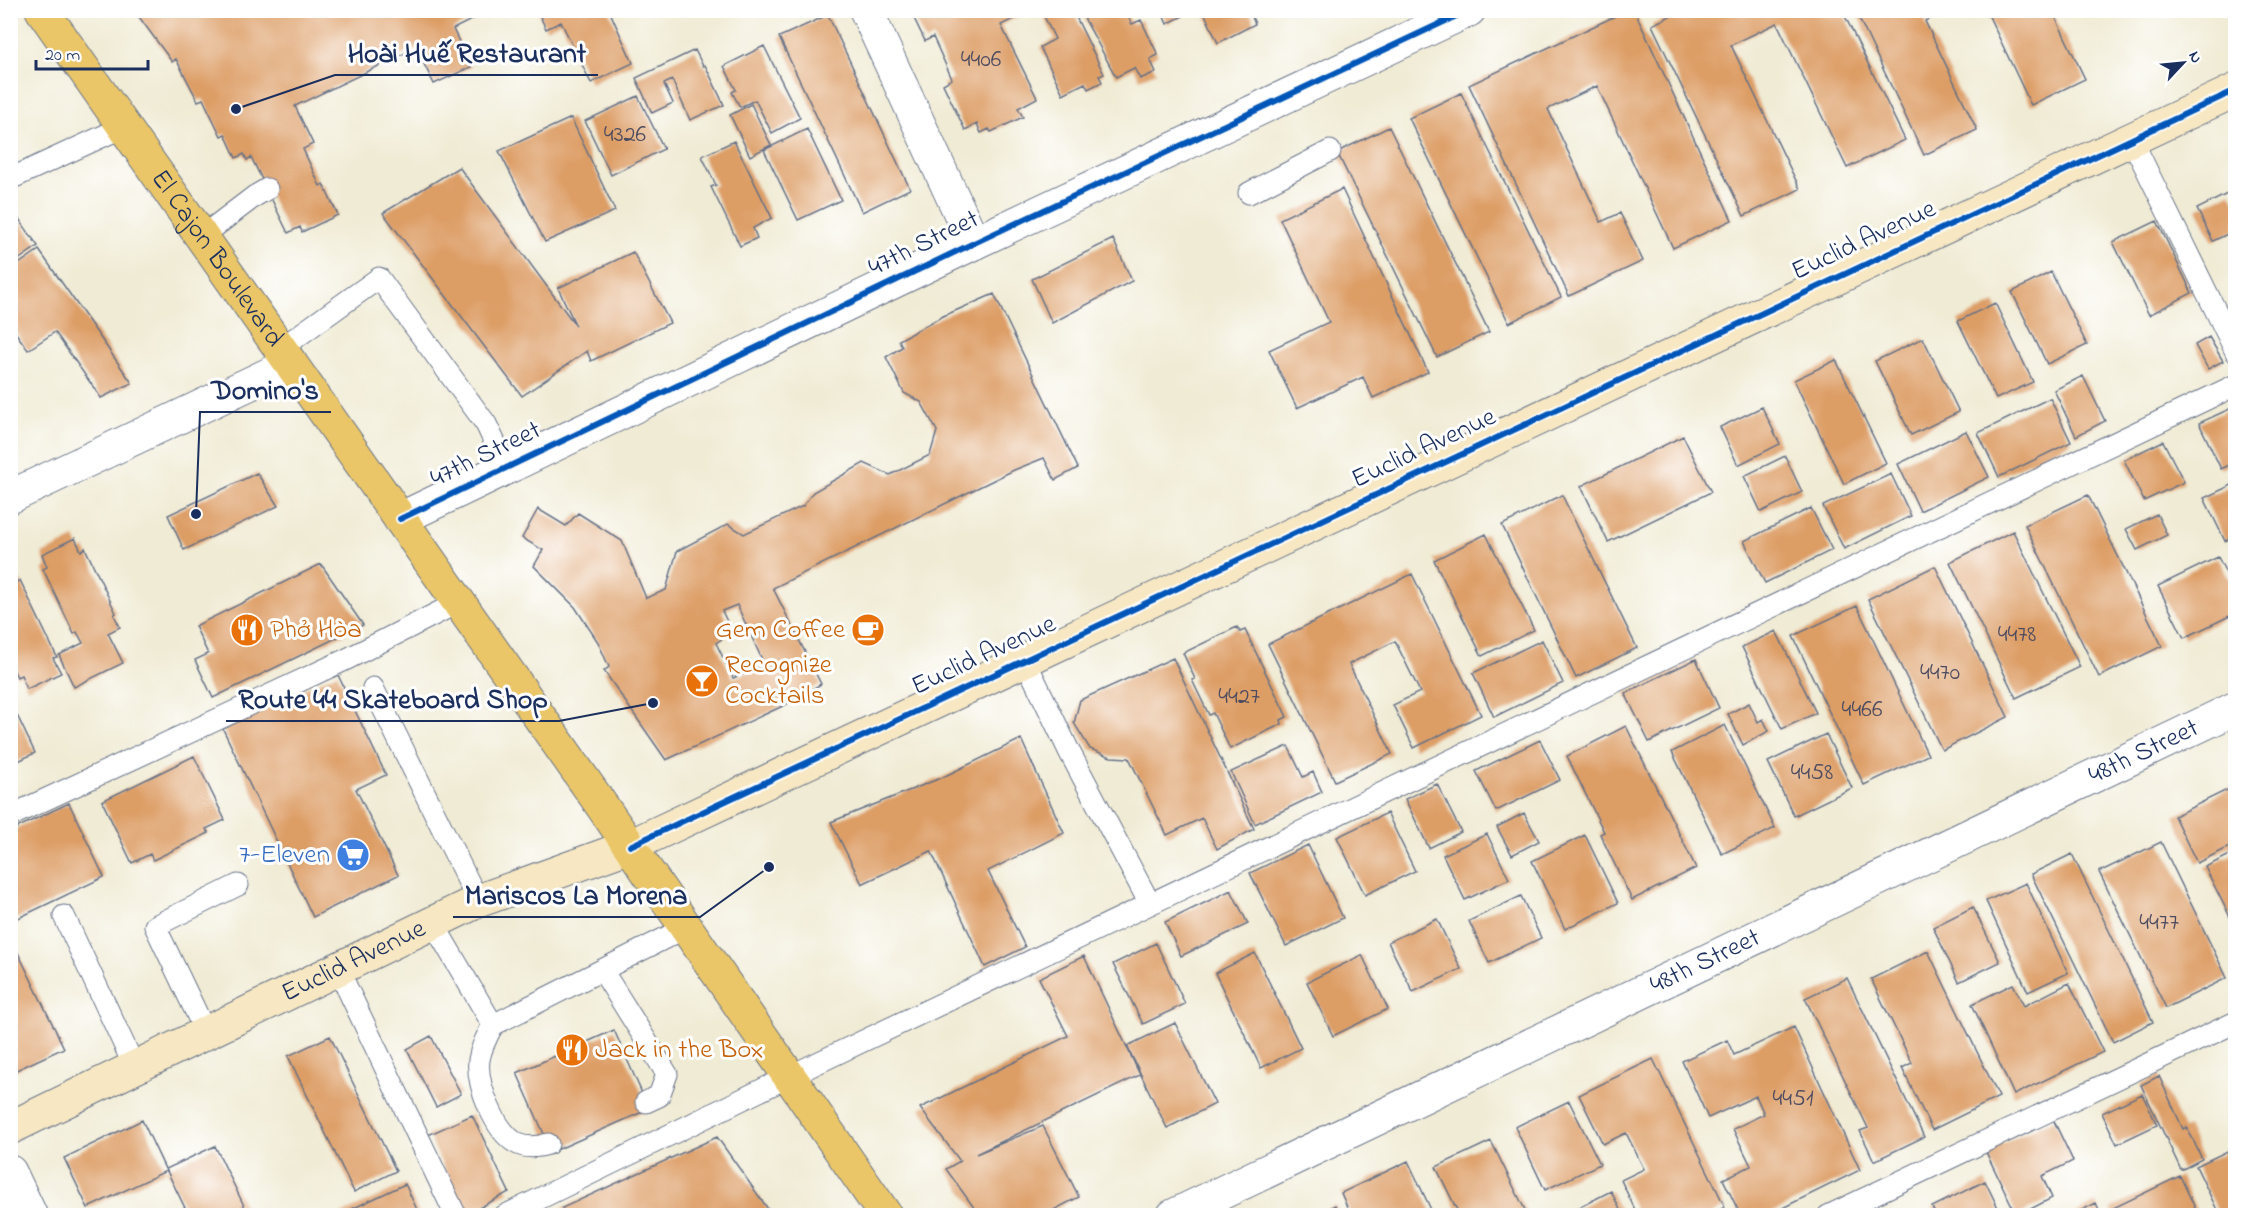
<svg xmlns="http://www.w3.org/2000/svg" width="2246" height="1226" font-family="'Indie Flower',sans-serif">
<style>
.building{fill:#dd9e66;fill-rule:evenodd}
.lines{fill:none;stroke-linecap:round;stroke-linejoin:round}
.lane-casing{stroke:#667187;stroke-width:23}
.street-casing{stroke:#667187;stroke-width:35}
.secondary-casing{stroke:#667187;stroke-width:35}
.primary-casing{stroke:#667187;stroke-width:35}
.lane{stroke:#fff;stroke-width:21}
.street{stroke:#fff;stroke-width:33}
.secondary{stroke:#f7e8c3;stroke-width:33}
.primary{stroke:#eac669;stroke-width:33}
.cycleway-casing{stroke:#fff;stroke-width:10}
.cycleway{stroke:#0057b8;stroke-width:6}
.labels{text-anchor:middle;dominant-baseline:central;stroke-width:6;stroke-linejoin:round;paint-order:stroke}
.number-label{font-size:24px;fill:#4c4b60}
.street-label{font-size:27px;fill:#1b2f5e;stroke:#fff}
.food-label{font-size:27px;fill:#c56008;stroke:#fff;text-anchor:start}
.shop-label{font-size:27px;fill:#366cbe;stroke:#fff;text-anchor:end}
.leader{fill:none;stroke:#1b2f5e;stroke-width:2}
.callout-dot{fill:#1b2f5e;stroke:#fff;stroke-width:2}
.callout-label{font-size:28px;text-anchor:middle;font-weight:bold;fill:#1b2f5e;stroke:#fff;stroke-width:6;stroke-linejoin:round;paint-order:stroke}
</style>
<rect width="100%" height="100%" fill="#fff"/>
<filter id="ink" filterUnits="userSpaceOnUse"><feTurbulence type="fractalNoise" baseFrequency=".0167" numOctaves="2"/><feDisplacementMap in="SourceGraphic" scale="12" xChannelSelector="R" yChannelSelector="G"/><feConvolveMatrix kernelMatrix="1 2 1 2 8 2 1 2 1" color-interpolation-filters="sRGB"/></filter>
<filter id="wash" filterUnits="userSpaceOnUse"><feTurbulence type="fractalNoise" baseFrequency=".008" numOctaves="4" result="noise"/><feDisplacementMap in="SourceGraphic" scale="24" xChannelSelector="R" yChannelSelector="G"/><feGaussianBlur stdDeviation="1.35" result="paint"/><feColorMatrix in="noise" values="0 0 0 0 0 0 0 0 0 0 0 0 0 0 0 0 0 1.4 0 .05"/><feComposite in="paint" operator="in"/></filter>
<g filter="url(#wash)">
<rect width="100%" height="100%" fill="#f0ebd4"/>
<g id="blocks">
<path class="building" d="M134,10H491L453,29L471,67L434,84L416,48L295,106L313,144L303,149L320,186L323,184L338,215L302,232L300,227L288,233L251,157L247,160L244,154L236,158L225,134L221,136L203,99L198,101L176,59L172,62Z
M537,10H609L633,63L591,83L561,22L546,29Z
M910,10H1017L1020,16L1001,25L1037,98L1018,108L1023,117L991,132L989,129L981,133L977,124L965,130L943,84L952,79L933,37L925,41Z
M1041,10H1125L1132,24L1141,20L1158,55L1150,59L1156,72L1140,79L1134,68L1116,77L1082,14L1076,17L1104,74L1099,76L1102,82L1088,89L1085,83L1063,94L1040,47L1055,39Z
M1161,10H1195L1167,24Z
M1203,10H1249L1255,24L1218,43Z
M1628,10H1634L1732,220L1673,248L1597,86L1548,109L1601,222L1620,213L1643,261L1569,296L1469,85Z
M1682,10H1842L1905,140L1847,168L1777,23L1731,45L1800,189L1744,216L1652,25Z
M1855,10H1948L1925,21L1977,130L1924,155Z
M1986,10H2052L2085,79L2031,105Z
M828,15L910,189L862,212L779,37Z
M764,46L800,118L772,133L755,100L740,107L732,92L736,90L724,66Z
M695,50L703,66L705,65L724,105L690,120L672,80L664,84L673,103L652,113L636,78Z
M1461,93L1561,297L1509,323L1409,118Z
M638,96L664,149L611,175L585,121Z
M751,104L771,145L750,156L730,115Z
M571,118L615,211L545,242L499,151Z
M1389,127L1489,332L1437,357L1337,152Z
M807,129L841,200L798,220L764,150Z
M734,141L772,218L753,228L757,238L740,246L711,187L716,185L702,156Z
M459,167L576,326L558,288L633,252L670,323L591,361L587,351L522,396L383,213Z
M1342,189L1428,372L1373,398L1363,377L1297,408L1269,350L1329,322L1280,219Z
M2231,192L2236,202V230L2213,241L2197,209Z
M10,206L38,246L18,260L10,249Z
M2157,221L2192,293L2149,315L2113,242Z
M1113,239L1132,281L1052,323L1032,279Z
M39,250L132,383L101,398L55,332L28,350L10,325V270Z
M2051,272L2087,345L2047,364L2012,292Z
M994,294L1078,468L1055,480L1044,458L1014,470L773,588L821,684L785,705L666,760L604,671L609,667L598,642L575,607L534,566L543,550L522,538L538,509L566,526L578,513L622,541L646,598L666,590L677,551L728,524L744,534L803,506L813,492L864,463L890,475L930,455L937,431L921,402L904,393L886,357L902,347L899,340L941,317ZM737,605L765,666L733,678L716,643L732,632L722,611Z
M1995,303L2033,382L1996,399L1958,321Z
M2209,337L2223,361L2208,369L2195,345Z
M1923,338L1959,412L1911,435L1875,361Z
M1836,360L1886,463L1844,484L1794,380Z
M2083,376L2105,421L2076,436L2054,390Z
M2050,398L2071,442L1999,477L1978,433Z
M2236,406V462L2221,469L2199,423Z
M1762,407L1780,444L1738,465L1720,427Z
M1966,431L1989,477L1920,511L1898,464Z
M1683,436L1711,492L1608,542L1581,486Z
M2163,441L2184,482L2144,501L2124,460Z
M1785,456L1802,492L1761,512L1744,476Z
M257,473L278,506L184,550L168,515Z
M1891,474L1911,516L1844,549L1823,506Z
M2236,483V536L2225,541L2204,498Z
M1562,495L1637,648L1576,678L1502,525Z
M2088,495L2162,646L2099,677L2025,525Z
M1811,508L1832,550L1765,583L1744,541Z
M2157,514L2167,535L2137,550L2126,529Z
M2013,531L2080,667L2016,698L1950,562Z
M1486,534L1534,630L1482,656L1434,560Z
M75,538L81,551L85,548L116,613L114,615L120,627L108,633L123,663L74,687L59,655L83,643L77,632L74,634L43,569L47,567L42,554Z
M2218,557L2236,593V613L2184,638L2158,586Z
M321,564L363,625L213,698L195,660L208,654L195,626Z
M1935,566L2008,717L1942,750L1868,599Z
M1412,574L1481,715L1414,748L1393,705L1420,692L1395,641L1349,664L1392,754L1335,781L1268,644Z
M14,575L17,582L20,580L57,657L53,658L61,673L27,689L21,675L17,677L10,663V577Z
M1857,606L1928,755L1864,785L1793,636Z
M1237,627L1240,632L1245,630L1287,717L1281,720L1282,724L1230,749L1213,713L1209,715L1192,680L1195,679L1183,653Z
M1776,631L1816,713L1782,729L1742,647Z
M1542,640L1563,683L1494,717L1473,673Z
M1173,658L1254,829L1217,849L1202,818L1167,835L1129,758L1111,757L1090,749L1074,723L1080,700Z
M1696,659L1719,708L1649,742L1625,693Z
M337,673L386,775L356,789L398,875L313,917L223,729Z
M1749,703L1758,722L1763,719L1769,731L1743,745L1728,714Z
M16,713L35,753L10,765V716Z
M1725,725L1775,828L1722,854L1672,752Z
M1626,726L1696,868L1632,900L1600,834L1604,832L1567,756Z
M1826,734L1852,788L1794,816L1768,762Z
M1021,739L1064,833L988,871L1025,947L985,967L931,851L862,884L831,822L943,777Z
M1540,740L1560,780L1496,811L1476,771Z
M1288,746L1303,777L1313,772L1322,792L1255,824L1231,772Z
M194,756L225,820L206,829L209,833L153,860L150,854L132,863L102,801Z
M1437,784L1461,832L1429,848L1405,799Z
M2233,787L2236,793V844L2197,863L2174,816Z
M69,803L104,877L10,922V831Z
M1387,813L1415,871L1365,895L1337,837Z
M1524,813L1539,841L1512,855L1497,827Z
M1487,834L1509,879L1465,900L1443,855Z
M1585,835L1618,903L1565,929L1532,861Z
M2161,842L2227,978L2166,1008L2099,872Z
M1308,845L1343,918L1286,946L1250,873Z
M2236,852V929L2205,867Z
M2072,854L2153,1022L2113,1042L2031,874Z
M2026,883L2068,973L2028,992L1986,901Z
M1231,890L1248,924L1181,956L1165,922Z
M1521,896L1541,938L1489,963L1469,921Z
M1973,907L2000,962L1959,982L1933,927Z
M1437,919L1461,969L1413,992L1388,942Z
M10,936L64,1048L10,1073Z
M1156,943L1185,1004L1143,1024L1113,964Z
M1928,951L1999,1097L1932,1130L1902,1068L1912,1063L1871,979Z
M1255,953L1301,1048L1261,1068L1215,973Z
M1362,955L1388,1009L1333,1036L1307,982Z
M1084,956L1140,1075L976,1154L1043,1126L1079,1197L1042,1216H980L946,1169L960,1161L920,1108L1068,1036L1039,978Z
M1847,978L1924,1137L1874,1161L1860,1131L1868,1128L1805,998Z
M2069,983L2103,1052L2014,1095L1972,1004L2013,984L2024,1006Z
M1175,1023L1215,1104L1167,1128L1127,1046Z
M1794,1027L1860,1170L1766,1216H1741L1723,1179L1751,1166L1733,1129L1764,1114L1756,1096L1708,1118L1682,1061L1727,1040L1734,1055Z
M614,1030L649,1109L552,1152L517,1073Z
M330,1036L396,1171L354,1192L288,1056Z
M431,1036L461,1094L436,1107L407,1049Z
M1653,1059L1725,1207L1708,1216H1638L1621,1180L1644,1169L1626,1133L1603,1144L1579,1095Z
M2159,1076L2183,1129L2187,1127L2202,1159L2181,1170L2141,1085Z
M2142,1094L2157,1125L2117,1144L2102,1113Z
M1569,1101L1600,1164L1545,1190L1515,1127Z
M472,1115L509,1192L466,1215L428,1135Z
M2053,1119L2073,1161L2042,1176L2052,1198L2017,1216L1986,1152Z
M142,1120L166,1171L88,1208L64,1158Z
M717,1137L773,1216H566L562,1208Z
M1491,1141L1528,1216H1460L1436,1167Z
M215,1146L249,1216H189L166,1169Z
M2236,1147V1216H2220L2196,1166Z
M1408,1161L1434,1216H1351L1341,1193Z
M2180,1176L2199,1216H2114L2111,1209Z
M1985,1181L2002,1216H1936L1932,1207Z
M405,1184L420,1216H337Z
M1611,1191L1623,1216H1562Z
M2096,1203L2102,1216H2070Z
M1335,1205L1340,1216H1315Z"/>
</g>
</g>
<g filter="url(#ink)">
<use href="#blocks" fill-opacity="0" stroke="#667187" stroke-width="1.5"/>
<g class="lines">
<defs>
<path id="lane" d="M2131,138L2236,352
M10,179L123,127
M1249,193L1330,151
M201,237L255,196L267,189
M280,349L379,278L486,424L507,468
M1025,660L1069,751L1150,904
M373,688L478,901
M10,816L347,659L459,602
M64,916L135,1068
M433,923L493,1025
M338,969L456,1216
M602,970L667,1074L659,1096L646,1102
M206,1033L155,926L238,885
M548,1144C538,1147 526,1149 516,1143C495,1131 476,1084 479,1060C481,1047 487,1036 493,1025L687,927
M504,1216L790,1076L2236,385
M1828,1216L2236,1022"/>
<g id="street">
<path d="M866,10L974,243"/>
<path d="M10,497L291,364"/>
<path d="M400,519L974,243L1469,10"/>
<path d="M10,1172L31,1216"/>
<path id="s1" d="M1173,1216L2236,708"/>
</g>
<g id="secondary">
<path id="s2" d="M10,1128L478,901L630,846L2236,90"/>
</g>
<g id="primary">
<path id="s3" d="M42,10L593,793L886,1216"/>
</g>
</defs>
<use href="#lane" class="lane-casing"/>
<use href="#street" class="street-casing"/>
<use href="#secondary" class="secondary-casing"/>
<use href="#primary" class="primary-casing"/>
<use href="#lane" class="lane"/>
<use href="#street" class="street"/>
<use href="#secondary" class="secondary"/>
<use href="#primary" class="primary"/>
<defs>
<path id="cycleway" d="M400,519L974,243L1469,10
M630,846L2236,90"/>
</defs>
<use href="#cycleway" class="cycleway-casing"/>
<use href="#cycleway" class="cycleway"/>
</g>
</g>
<defs>
<symbol id="restaurant-disc" viewBox="-11 -11 22 22"><circle r="9.5" fill="#e8710a" stroke="#fff"/><path d="M-5-6h1v4h1v-4h1v4h1v-4h1v5L-1.5 .5V6h-2V.5L-5-1ZM5-6V6H3V1.5H1.5Q1.5-4 5-6Z" fill="#fff"/></symbol>
<symbol id="cafe-disc" viewBox="-11 -11 22 22"><circle r="9.5" fill="#e8710a" stroke="#fff"/><path d="M-5.5-4.5H6V0H3Q3 3.5 0 3.5H-2.5Q-5.5 3.5-5.5 0ZM3-3.2v2h1.7v-2ZM-6 4.5H4V6H-6Z" fill="#fff"/></symbol>
<symbol id="bar-disc" viewBox="-11 -11 22 22"><circle r="9.5" fill="#e8710a" stroke="#fff"/><path d="M-6-5H6L.8 .8V4.5H3.5V6h-7V4.5H-.8V.8Z" fill="#fff"/></symbol>
<symbol id="supermarket-disc" viewBox="-11 -11 22 22"><circle r="9.5" fill="#3f7fe0" stroke="#fff"/><path d="M-6-5.5h2.5l.6 2H6L4.5 2H-2.5L-4.4-4H-6ZM-1.5 3.2a1.3 1.3 0 1 0 .1 0ZM3 3.2a1.3 1.3 0 1 0 .1 0Z" fill="#fff"/></symbol>
</defs>
<g fill-rule="evenodd">
<use href="#restaurant-disc" x="228" y="611" width="38" height="38"/>
<use href="#cafe-disc" x="849" y="611" width="38" height="38"/>
<use href="#bar-disc" x="683" y="662" width="38" height="38"/>
<use href="#supermarket-disc" x="334" y="836" width="38" height="38"/>
<use href="#restaurant-disc" x="553" y="1031" width="38" height="38"/>
</g>
<g class="labels">
<g class="number-label">
<text x="981" y="60">4406</text>
<text x="625" y="135">4326</text>
<text x="2017" y="635">4478</text>
<text x="1940" y="673">4470</text>
<text x="1239" y="697">4427</text>
<text x="1862" y="710">4466</text>
<text x="1812" y="773">4458</text>
<text x="2159" y="923">4477</text>
<text x="1793" y="1099">4451</text>
</g>
<g class="street-label">
<text transform="translate(1864 241) rotate(-25)">Euclid Avenue</text>
<text transform="translate(924 244) rotate(-26)">47th Street</text>
<text stroke="none"><textPath href="#s3" startOffset="304">El Cajon Boulevard</textPath></text>
<text transform="translate(1424 449) rotate(-25)">Euclid Avenue</text>
<text transform="translate(486 455) rotate(-26)">47th Street</text>
<text transform="translate(984 656) rotate(-25)">Euclid Avenue</text>
<text stroke="none"><textPath href="#s1" startOffset="1076">48th Street</textPath></text>
<text stroke="none"><textPath href="#s2" startOffset="382">Euclid Avenue</textPath></text>
<text stroke="none"><textPath href="#s1" startOffset="590">48th Street</textPath></text>
</g>
<g class="food-label">
<text x="270" y="630">Phở Hòa</text>
<text x="845" y="630" text-anchor="end">Gem Coffee</text>
<text x="725" y="665">Recognize<tspan x="725" dy="31">Cocktails</tspan></text>
<text x="595" y="1050">Jack in the Box</text>
</g>
<g class="shop-label">
<text x="330" y="855">7-Eleven</text>
</g>
</g>
<path class="leader" d="M236 109L335 75H598M196 514L200 412H331M653 703L559 721H226M769 867L700 917H453"/>
<g class="callout-dot">
<circle cx="236" cy="109" r="6"/>
<circle cx="196" cy="514" r="6"/>
<circle cx="653" cy="703" r="6"/>
<circle cx="769" cy="867" r="6"/>
</g>
<g class="callout-label">
<text x="467" y="62">Hoài Huế Restaurant</text>
<text x="265" y="399">Domino's</text>
<text x="393" y="708">Route 44 Skateboard Shop</text>
<text x="576" y="904">Mariscos La Morena</text>
</g>
<rect width="2246" height="1226" fill="none" stroke="#fff" stroke-width="36"/>
<g transform="translate(2183 63) rotate(64)" stroke="#ffffff" stroke-width="4.5" paint-order="stroke">
<path d="M0-4.5L10 22L0 15L-10 22Z" fill="#1b2f5e"/>
<text y="-9" font-size="16" font-weight="bold" text-anchor="middle" fill="#1b2f5e">N</text>
</g>
<path d="M36 60v9h112v-9" fill="none" stroke="#1b2f5e" stroke-width="3"/>
<text x="45" y="60" font-size="18" fill="#1b2f5e" stroke="#ffffff" stroke-width="4.5" paint-order="stroke">20 m</text>
</svg>
